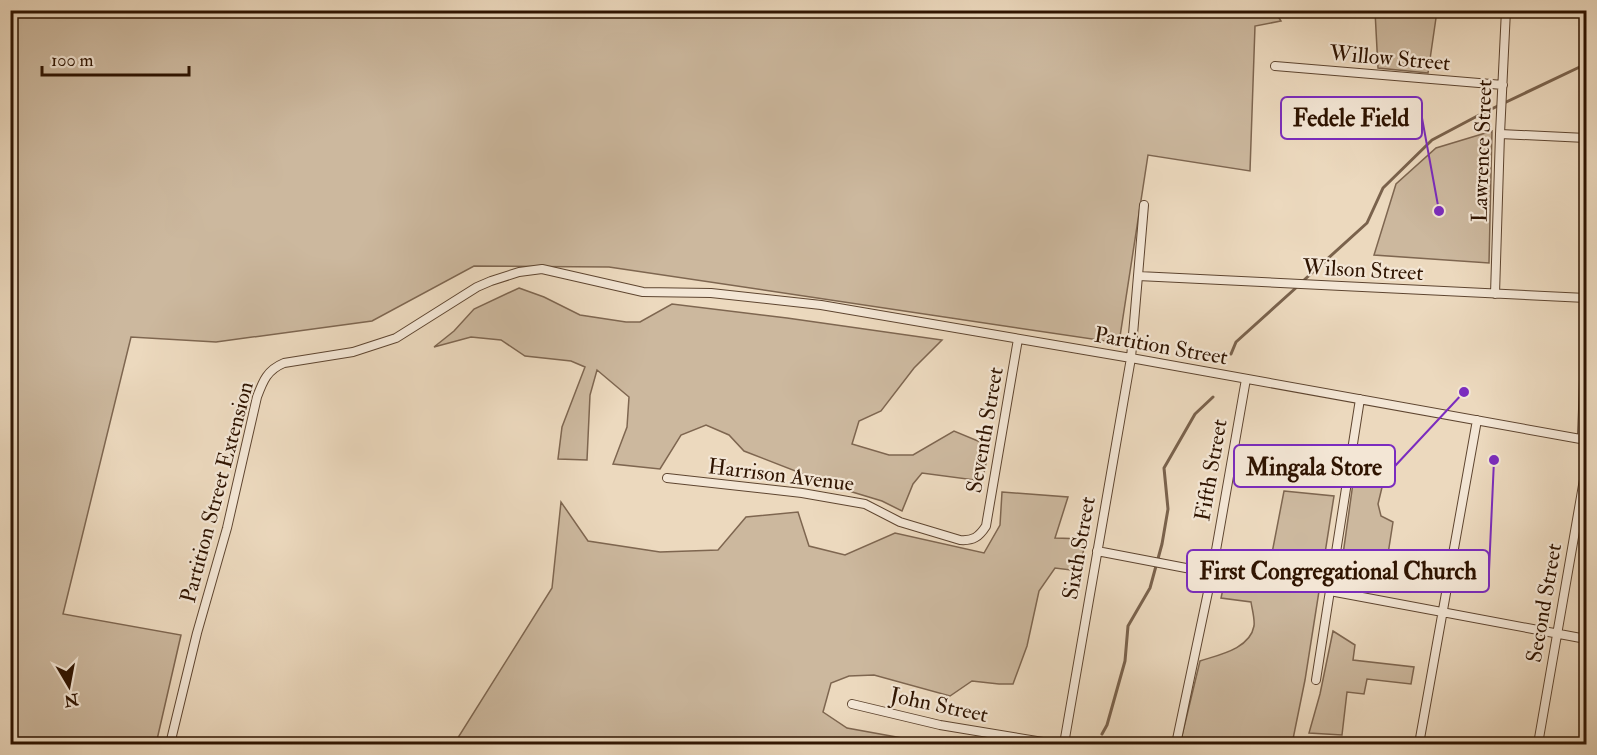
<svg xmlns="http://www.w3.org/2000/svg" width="1597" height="755" font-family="'IM FELL Double Pica',serif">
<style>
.green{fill:#ccb89e;stroke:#7e6650;stroke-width:1.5}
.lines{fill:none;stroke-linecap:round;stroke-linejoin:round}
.stream{stroke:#7a624c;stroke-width:3}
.street-casing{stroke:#5e4530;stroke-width:10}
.street{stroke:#f3e6d5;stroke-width:8}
.labels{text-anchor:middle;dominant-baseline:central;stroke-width:4.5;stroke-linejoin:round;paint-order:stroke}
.street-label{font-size:22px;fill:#2f1401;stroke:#f3e6d5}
.leader{fill:none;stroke:#7b2cbf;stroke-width:2}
.callout-dot{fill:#7b2cbf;stroke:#f3e6d5;stroke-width:2}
.callout{fill:#f3e6d5;stroke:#7b2cbf;stroke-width:2}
.callout-label{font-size:24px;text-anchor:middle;font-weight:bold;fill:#2f1401}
</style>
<rect width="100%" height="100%" fill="#ecd9be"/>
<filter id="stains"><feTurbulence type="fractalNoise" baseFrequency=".00333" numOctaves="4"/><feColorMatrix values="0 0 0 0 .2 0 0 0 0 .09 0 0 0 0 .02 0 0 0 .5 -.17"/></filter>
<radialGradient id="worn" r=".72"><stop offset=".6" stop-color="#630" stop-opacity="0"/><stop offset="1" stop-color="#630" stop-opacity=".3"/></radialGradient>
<path class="green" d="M1274,10L1281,21L1255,26L1250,171L1148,155L1119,343L609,267L474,266L372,321L216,342L131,337L63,614L181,635L156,744H11L10,11Z
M1375,11H1437L1428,73L1378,68Z
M1492,131L1489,263L1374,255L1396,184L1436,148Z
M519,288L544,297L580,315L626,322H640L672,304L787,318L942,340L914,368L881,411L859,421L852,444L889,455H913L954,431L990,446L982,481L922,473L913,484L902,511L882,501L839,488L744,451L729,435L706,425L681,435L660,469L613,464L627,427L629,397L597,370L590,395L587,460L558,459L562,427L585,367L571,361L525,356L501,340L471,337L434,347L454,331L474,309Z
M1354,476L1384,479L1378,504L1381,516L1393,522L1385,573L1375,571L1373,589L1339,583Z
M1284,491L1334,496L1305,680L1292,744H1180L1200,661C1218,655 1250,649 1254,626C1255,619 1252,609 1251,602L1221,598L1227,571L1267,579Z
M1002,492L1068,497L1055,538L1086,539L1079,571L1055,568L1039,591L1027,646L1013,684H999L972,681L950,696L874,675L849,676L831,683L823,712L847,728L935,744H454L552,588L561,502L588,541L660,552L718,550L746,517L798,512L809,546L845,555L895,533L984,553L1000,525Z
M1333,631L1355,645L1353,660L1414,667L1411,684L1367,679L1364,694L1347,692L1342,735L1309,733L1320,694Z"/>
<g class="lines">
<path class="stream" d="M1303,281L1367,223L1383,188L1432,140L1483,113L1586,64
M1231,354L1236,342L1298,286
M1102,734L1107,725L1125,661L1128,626L1150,588L1162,544L1168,509L1164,468L1195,414L1213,397"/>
<defs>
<path id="street" d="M1275,66L1503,85
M1500,134L1586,138
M1138,276L1586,298
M1495,294L1500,134L1506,10
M1582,439L1586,320
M667,478L802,493L865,504L900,522L960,540C973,541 979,537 986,526L1018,339
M1097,551L1212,573
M1330,591L1586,639
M1316,680L1360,399
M852,704L940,725L1055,744
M170,744L197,633L227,528L257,397C263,381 267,370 284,363L353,352L396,338L477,287L491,281L519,272L542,269L643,292L711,293L821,305L1131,358L1586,440
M1064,744L1131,358L1144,205
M1176,744L1212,573L1246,379
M1419,744L1477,420
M1538,744L1586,468"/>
</defs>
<use href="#street" class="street-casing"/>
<use href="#street" class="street"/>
</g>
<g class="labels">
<g class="street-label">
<text transform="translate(1390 58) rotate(5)">Willow Street</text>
<text transform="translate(1482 151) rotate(-88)">Lawrence Street</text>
<text transform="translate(1363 270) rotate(3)">Wilson Street</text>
<text transform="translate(1161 346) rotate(10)">Partition Street</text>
<text transform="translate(985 430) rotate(-80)">Seventh Street</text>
<text transform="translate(1211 470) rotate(-80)">Fifth Street</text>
<text transform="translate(781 475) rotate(7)">Harrison Avenue</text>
<text transform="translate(217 492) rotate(-75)">Partition Street Extension</text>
<text transform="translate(1079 548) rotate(-80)">Sixth Street</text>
<text transform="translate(1544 603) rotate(-80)">Second Street</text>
<text transform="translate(939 705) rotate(12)">John Street</text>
</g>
</g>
<path class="leader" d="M1439 211L1422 118M1464 392L1395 466M1494 460L1489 571"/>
<g class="callout-dot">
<circle cx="1439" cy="211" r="6"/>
<circle cx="1464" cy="392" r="6"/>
<circle cx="1494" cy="460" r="6"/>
</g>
<g class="callout">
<rect x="1281" y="97" width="141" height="42" rx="6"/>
<rect x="1234" y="445" width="161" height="42" rx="6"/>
<rect x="1187" y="550" width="302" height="42" rx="6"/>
</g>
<g class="callout-label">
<text x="1351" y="126">Fedele Field</text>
<text x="1314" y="475">Mingala Store</text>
<text x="1338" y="579">First Congregational Church</text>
</g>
<rect width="1597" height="755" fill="none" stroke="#ecd9be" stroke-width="36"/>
<rect x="12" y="12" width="1573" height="731" fill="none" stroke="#2f1401" stroke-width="3"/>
<rect x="18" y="18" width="1561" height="719" fill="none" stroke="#2f1401" stroke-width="1.5"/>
<g transform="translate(69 686) rotate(170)" stroke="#f3e6d5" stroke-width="4.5" paint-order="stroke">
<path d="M0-4.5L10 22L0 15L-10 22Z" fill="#2f1401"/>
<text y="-9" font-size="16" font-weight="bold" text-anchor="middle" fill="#2f1401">N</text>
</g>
<path d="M42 66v9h147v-9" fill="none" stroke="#2f1401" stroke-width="3"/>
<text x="51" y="66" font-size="18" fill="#2f1401" stroke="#f3e6d5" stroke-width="4.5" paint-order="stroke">100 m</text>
<rect width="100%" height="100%" filter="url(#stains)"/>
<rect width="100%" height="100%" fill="url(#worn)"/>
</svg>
